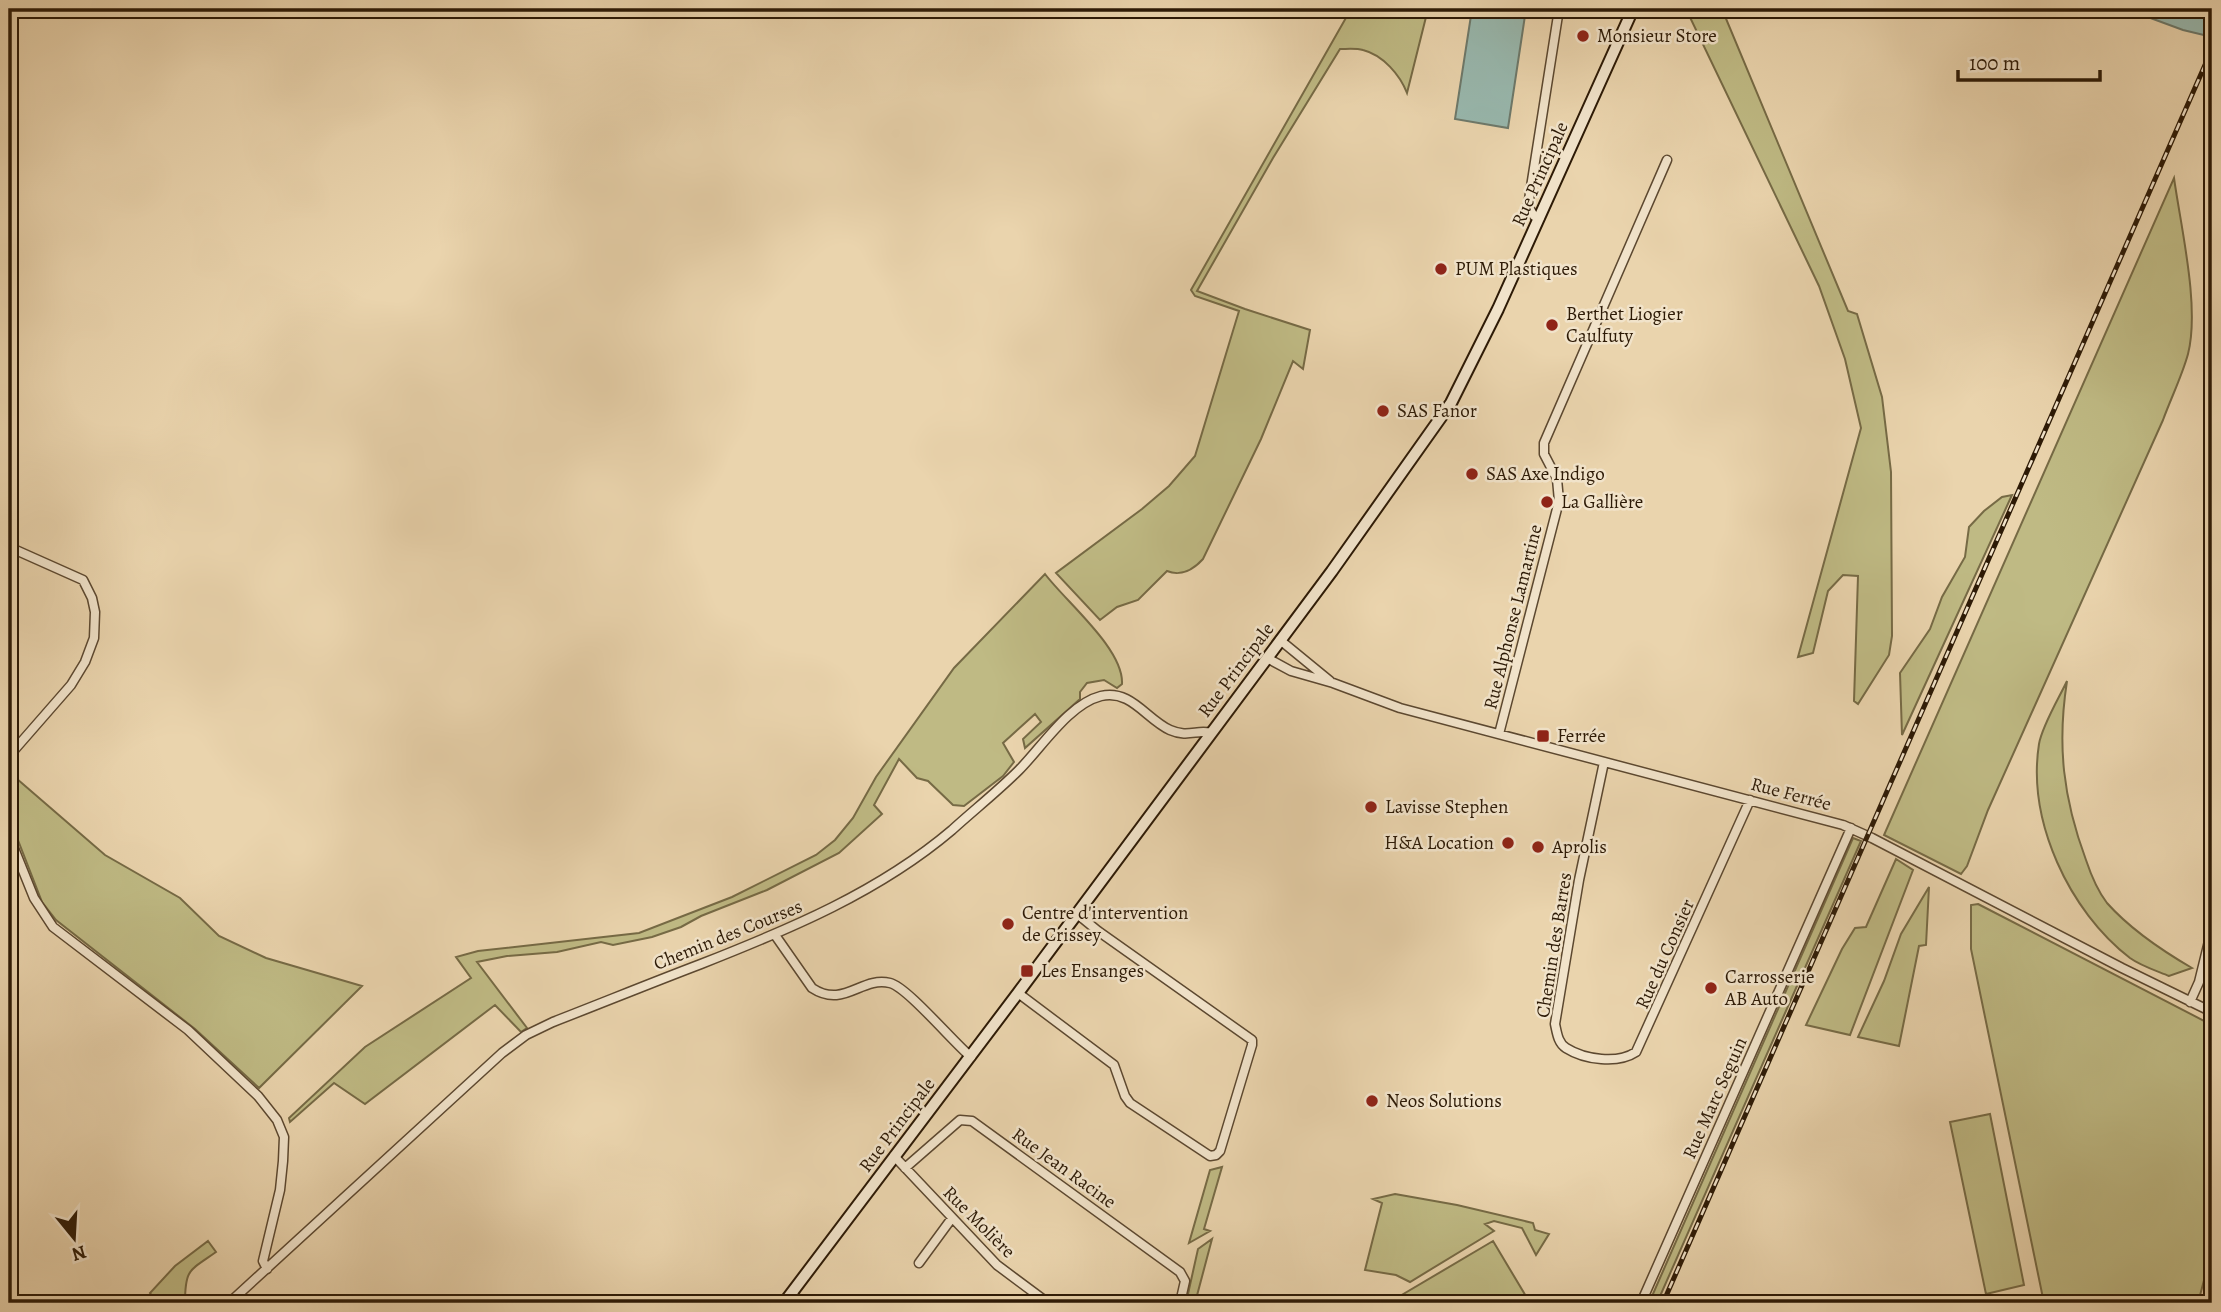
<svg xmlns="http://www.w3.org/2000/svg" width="2221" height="1312" font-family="Alegreya,serif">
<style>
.green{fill:#bfba84;stroke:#766a45;stroke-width:2}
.water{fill:#98b8ae;stroke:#6d796b;stroke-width:2}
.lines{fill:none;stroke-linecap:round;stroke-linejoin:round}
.street-casing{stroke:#5c4830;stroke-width:11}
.secondary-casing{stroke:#2d1a06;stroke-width:14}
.street{stroke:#f1e3ca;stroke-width:8}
.secondary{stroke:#f1e3ca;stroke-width:10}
.rail-casing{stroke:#2d1a06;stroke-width:5}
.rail{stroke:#f1e3ca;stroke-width:2.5;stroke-dasharray:8;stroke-linecap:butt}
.poi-dot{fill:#8f2418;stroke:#f1e3ca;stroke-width:2.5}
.labels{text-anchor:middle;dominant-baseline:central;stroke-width:5;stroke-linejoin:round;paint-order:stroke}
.poi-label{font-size:19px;fill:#2d1a06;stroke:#f1e3ca;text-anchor:start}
.street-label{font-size:19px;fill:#2d1a06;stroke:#f1e3ca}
</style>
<rect width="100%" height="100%" fill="#ead4ad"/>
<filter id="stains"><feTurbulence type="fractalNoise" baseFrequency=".00286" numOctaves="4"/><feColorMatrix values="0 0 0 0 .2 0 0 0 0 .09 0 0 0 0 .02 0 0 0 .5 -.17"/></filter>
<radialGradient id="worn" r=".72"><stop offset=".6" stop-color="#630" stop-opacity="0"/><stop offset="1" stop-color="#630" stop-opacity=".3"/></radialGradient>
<path class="green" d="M1351,9H1428L1407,93C1400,75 1383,55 1363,50C1356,48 1347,49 1340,49L1273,158L1197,291L1245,309L1310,330L1303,369L1293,361L1261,439L1203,559C1194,569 1181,577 1167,571L1138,600L1117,607L1100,620L1056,573L1142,509L1169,486L1195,456L1239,311L1195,296L1191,290Z
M1686,9H1722L1848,311L1857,314L1882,397L1891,472L1892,636L1889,655L1858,704L1854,701L1858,576L1843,575L1828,591L1813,653L1798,657L1861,428L1845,359L1819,286Z
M2174,178C2181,228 2200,307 2188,354C2182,376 2171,398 2163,420L1988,810L1967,866L1961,874L1884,835Z
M2012,495L1902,735L1900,673L1930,629L1942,597L1965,557L1969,527L1984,511L2002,497Z
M1045,574C1066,602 1124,649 1122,684L1117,688L1104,680L1087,683L1080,692V699L1025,748L1023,739L1041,722L1035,714L1003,743L1014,762L1003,776L964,806L953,805L928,781L917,778L899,759L874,805L882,814L839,853L767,890L701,916L681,927L652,937L613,945L601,942L557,952L507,956L477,962L527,1028L521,1032L495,1005L365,1104L334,1083L290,1122L289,1118L365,1047L471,978L456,957L478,951L639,933L732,897L816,855L835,840L853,818L876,777L954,668Z
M2067,681C2057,745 2063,798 2086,860C2091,875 2097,890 2107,903C2131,930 2161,950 2192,968L2169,976C2157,971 2141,966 2130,958C2069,911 2027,821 2039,744C2042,726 2059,698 2067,681Z
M9,772L105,855L180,898L219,936L266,958L362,986L259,1088L195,1029L56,920L42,902L9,817Z
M1853,838L1861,841L1657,1303H1649Z
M1896,859L1913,870L1850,1035L1806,1025L1842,949L1855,928L1866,927Z
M1929,887L1926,945L1919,946L1899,1046L1858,1037L1884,981L1901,934Z
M1978,904L2212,1025V1250L2198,1303H2044L1971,949V905Z
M1990,1114L2024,1285L1986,1294L1950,1122Z
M1222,1167L1204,1229L1210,1231L1189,1243L1210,1170Z
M1395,1194L1457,1205L1533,1223L1535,1230L1549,1234L1536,1255L1522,1228L1494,1221L1485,1224L1494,1231L1410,1282L1396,1275L1365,1270L1382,1203L1373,1199Z
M1212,1239L1195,1303H1186L1198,1249Z
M208,1241L216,1252C189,1271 185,1269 185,1303H158L150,1293L175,1266Z
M1493,1241L1530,1303H1405L1400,1296Z"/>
<path class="water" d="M1472,9H1526L1508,128L1455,119Z
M2126,9H2206L2212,12V37L2183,30Z"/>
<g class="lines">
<defs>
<path id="street" d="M1540,217L1534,216L1528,206L1559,9
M9,547L83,580L92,598L95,612L94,638L85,662L71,685L9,756
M1280,640L1330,681
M1267,658L1291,671L1333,683L1400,708L1843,825L1872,838L2122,968L2212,1012
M1499,734L1559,501L1557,479L1544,454V443L1667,160
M1604,762L1579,880L1555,1024C1557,1033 1558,1043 1566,1048C1585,1060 1618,1064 1636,1052L1750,800
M9,836L34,898L53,927L188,1030L258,1096L277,1120L284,1137L283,1161L280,1190L263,1261L267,1269
M775,935L812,988C844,1009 861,976 890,983C907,987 953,1042 971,1057
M1018,993L1114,1065L1125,1096L1130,1103L1210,1156L1216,1155L1220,1151L1252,1045V1040L1098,931L1076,913
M2190,1002L2199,982L2212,929
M894,1156L997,1265L1048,1303
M905,1168L960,1120L972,1121L1180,1272L1185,1281L1180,1303
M919,1263L952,1218
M791,1294L804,1303
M229,1303L502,1053L526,1035L553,1022C602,1003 651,983 701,964C790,929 879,892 952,830C974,810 998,791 1019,770C1042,747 1069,704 1101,696C1131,689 1146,719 1170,730C1188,738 1198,729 1211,733
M1641,1303L1851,828"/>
<path id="secondary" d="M784,1303L1018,993L1332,571L1451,403L1498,309L1633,9"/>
</defs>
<use href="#street" class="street-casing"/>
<use href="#secondary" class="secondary-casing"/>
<use href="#street" class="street"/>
<use href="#secondary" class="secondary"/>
<defs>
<path id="rail" d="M1663,1303L2212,49"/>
</defs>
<use href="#rail" class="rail-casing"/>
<use href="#rail" class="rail"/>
</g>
<g class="poi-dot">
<circle cx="1583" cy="36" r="7"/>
<circle cx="1441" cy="269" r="7"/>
<circle cx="1552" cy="325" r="7"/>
<circle cx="1383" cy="411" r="7"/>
<circle cx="1472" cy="474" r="7"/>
<circle cx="1547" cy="502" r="7"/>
<rect x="1536" y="729" width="14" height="14" rx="3.5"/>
<circle cx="1371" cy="807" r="7"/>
<circle cx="1508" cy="843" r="7"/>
<circle cx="1538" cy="847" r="7"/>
<circle cx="1008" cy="924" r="7"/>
<rect x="1020" y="964" width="14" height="14" rx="3.5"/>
<circle cx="1711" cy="988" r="7"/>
<circle cx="1372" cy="1101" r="7"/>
</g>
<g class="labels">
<g class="poi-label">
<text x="1597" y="36">Monsieur Store</text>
<text x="1455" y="269">PUM Plastiques</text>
<text x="1566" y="314">Berthet Liogier<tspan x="1566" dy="22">Caulfuty</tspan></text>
<text x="1397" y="411">SAS Fanor</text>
<text x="1486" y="474">SAS Axe Indigo</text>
<text x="1561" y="502">La Gallière</text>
<text x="1557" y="736">Ferrée</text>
<text x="1385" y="807">Lavisse Stephen</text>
<text x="1494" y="843" text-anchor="end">H&amp;A Location</text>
<text x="1552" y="847">Aprolis</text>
<text x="1022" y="913">Centre d'intervention<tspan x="1022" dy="22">de Crissey</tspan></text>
<text x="1041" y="971">Les Ensanges</text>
<text x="1725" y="977">Carrosserie<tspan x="1725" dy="22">AB Auto</tspan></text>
<text x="1386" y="1101">Neos Solutions</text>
</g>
<g class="street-label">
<text transform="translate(1540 174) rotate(-66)">Rue Principale</text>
<text transform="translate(1513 617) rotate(-76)">Rue Alphonse Lamartine</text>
<text transform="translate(1236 670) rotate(-53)">Rue Principale</text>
<text transform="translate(1791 794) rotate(15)">Rue Ferrée</text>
<text transform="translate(728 935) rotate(-22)">Chemin des Courses</text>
<text transform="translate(1554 945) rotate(-81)">Chemin des Barres</text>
<text transform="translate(1665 954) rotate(-66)">Rue du Consier</text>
<text transform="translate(1715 1098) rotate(-66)">Rue Marc Seguin</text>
<text transform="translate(897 1125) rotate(-53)">Rue Principale</text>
<text transform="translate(1064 1168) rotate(36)">Rue Jean Racine</text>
<text transform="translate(979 1222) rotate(45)">Rue Molière</text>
</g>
</g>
<rect width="2221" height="1312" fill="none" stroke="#ead4ad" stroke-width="35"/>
<rect x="10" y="10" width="2200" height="1291" fill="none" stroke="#2d1a06" stroke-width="3.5"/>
<rect x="18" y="18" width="2186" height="1277" fill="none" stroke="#2d1a06" stroke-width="2"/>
<g transform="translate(74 1238) rotate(162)" stroke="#f1e3ca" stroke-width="5" paint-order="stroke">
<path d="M0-5L12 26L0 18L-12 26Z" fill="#2d1a06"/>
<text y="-10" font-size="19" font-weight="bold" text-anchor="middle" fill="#2d1a06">N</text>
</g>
<path d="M1958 70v10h142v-10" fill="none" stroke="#2d1a06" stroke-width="3.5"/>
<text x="1969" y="70" font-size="21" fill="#2d1a06" stroke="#f1e3ca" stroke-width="5" paint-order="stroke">100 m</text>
<rect width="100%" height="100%" filter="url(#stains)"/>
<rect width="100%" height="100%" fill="url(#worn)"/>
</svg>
